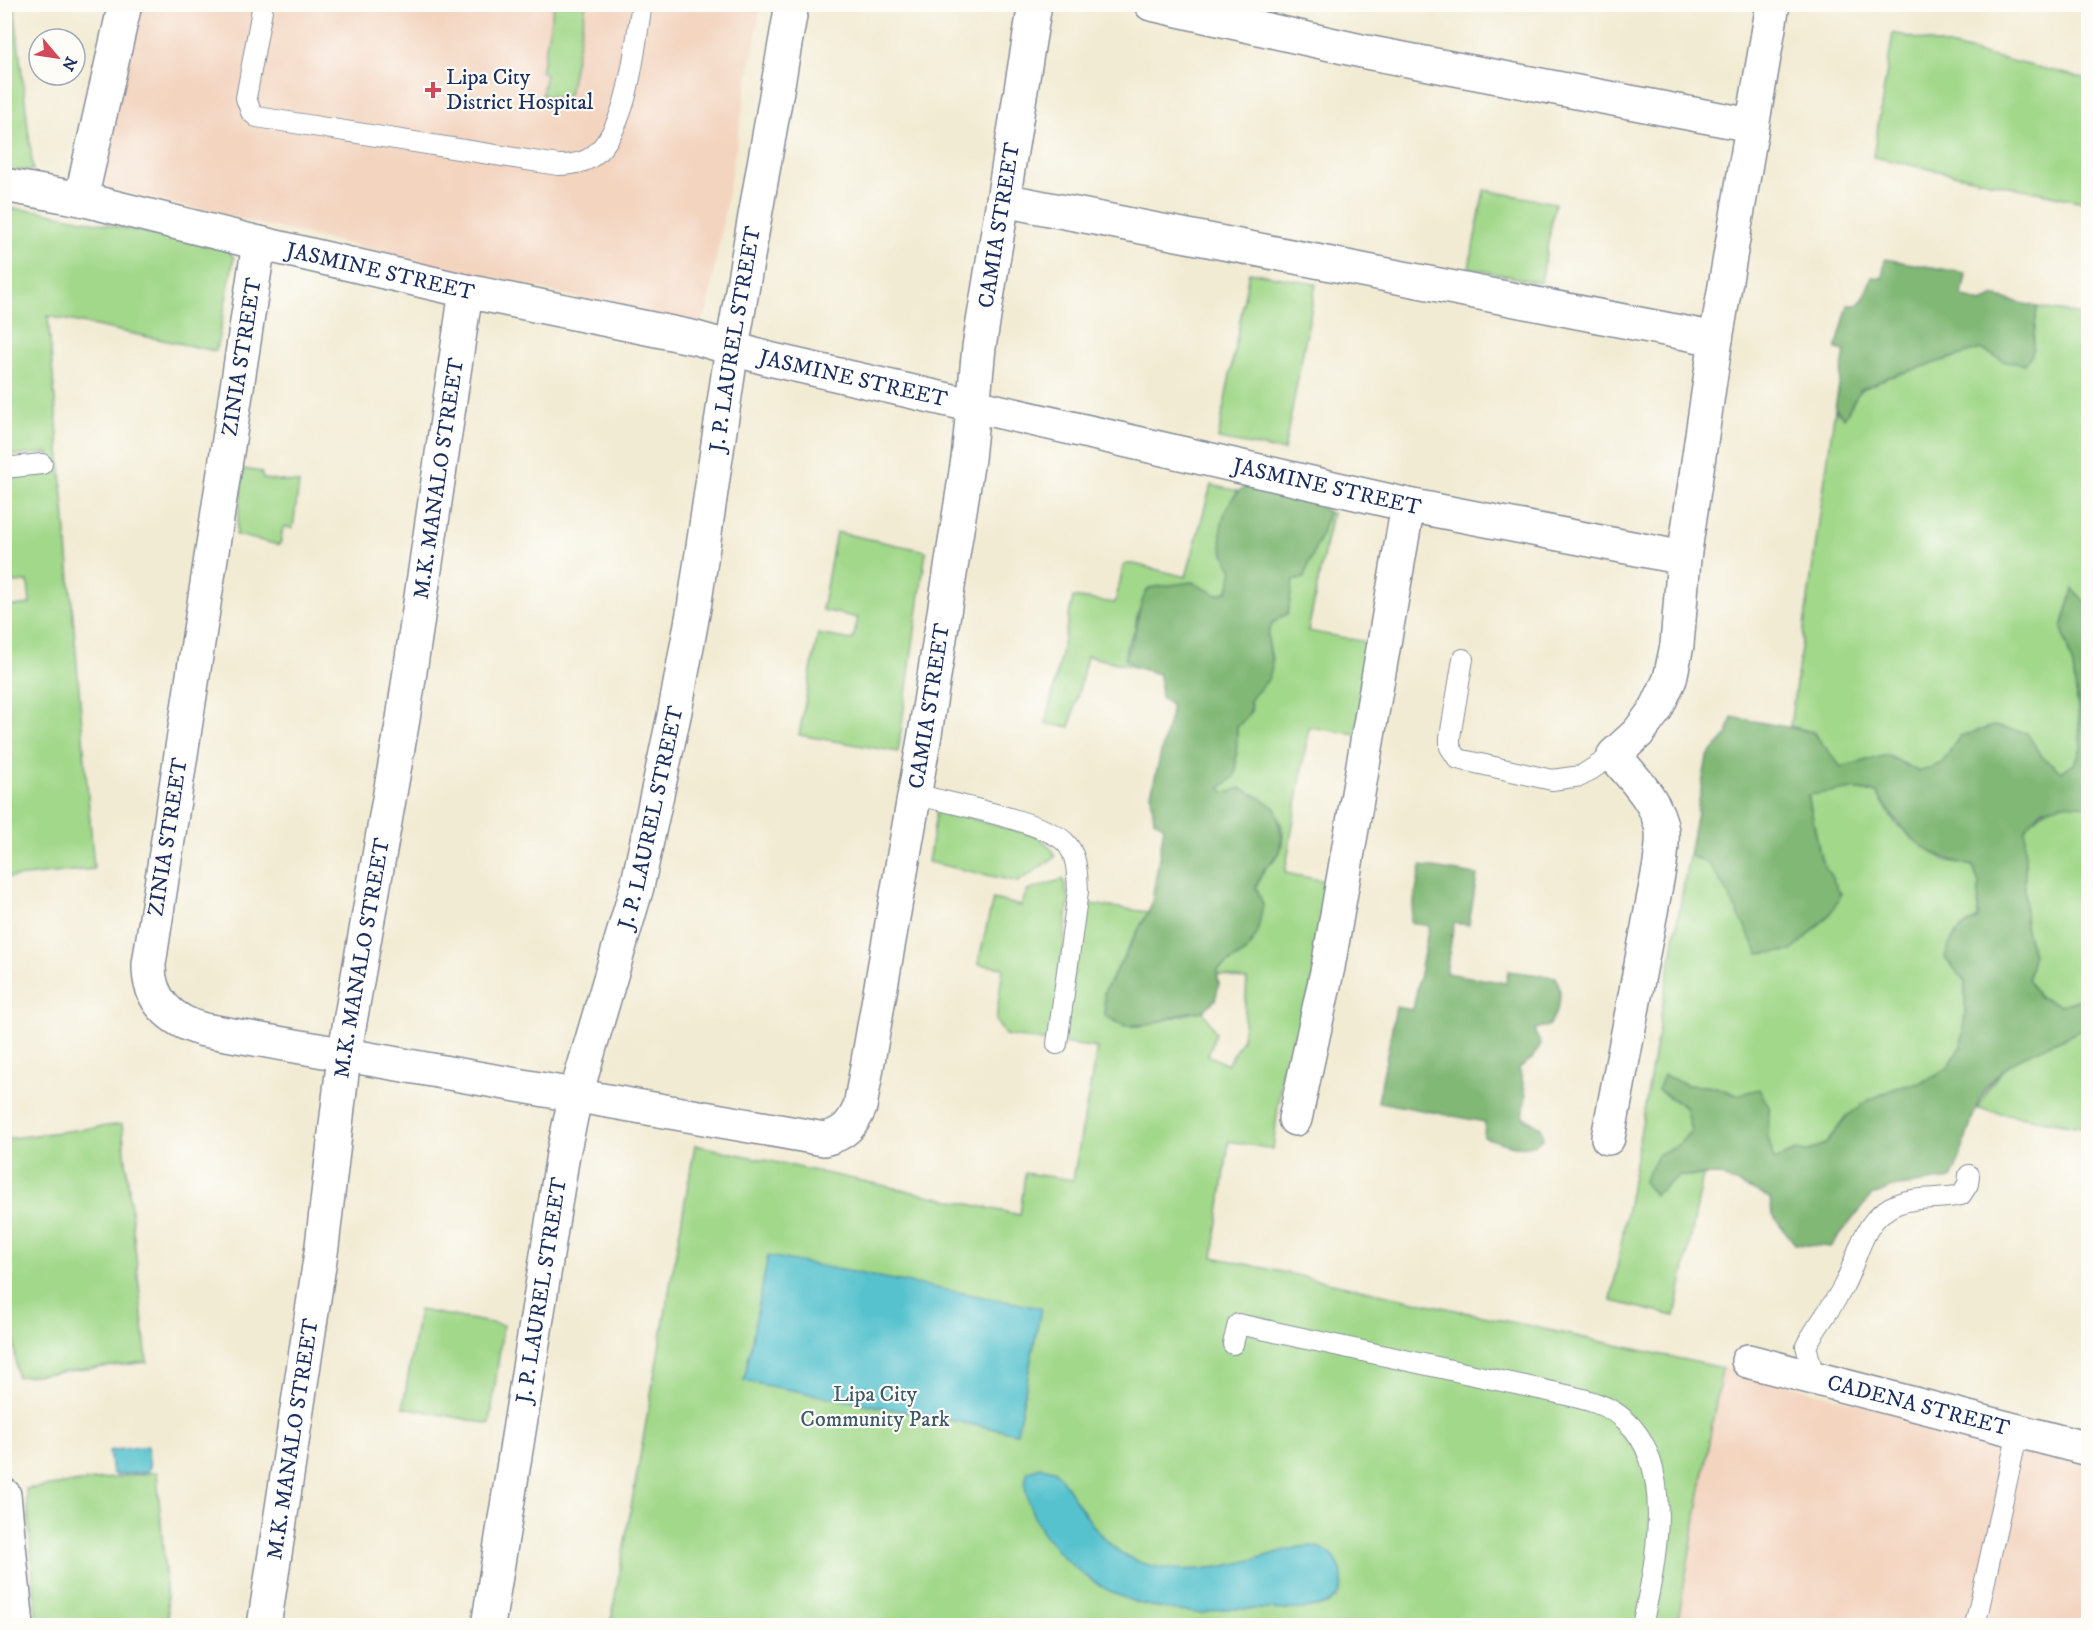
<svg xmlns="http://www.w3.org/2000/svg" width="2093" height="1630" font-family="'IM FELL DW Pica',serif">
<style>
.built{fill:#f3d4bf}
.green{fill:#a2d88a;stroke:#5e8474;stroke-width:1.5}
.forest{fill:#81b876;stroke:#4e746a;stroke-width:1.5}
.water{fill:#56c2ce;stroke:#387896;stroke-width:1.5}
.lines{fill:none;stroke-linecap:round;stroke-linejoin:round}
.service-casing{stroke:#868d98;stroke-width:22}
.minor-casing{stroke:#868d98;stroke-width:36}
.tertiary-casing{stroke:#868d98;stroke-width:36}
.service{stroke:#fff;stroke-width:20}
.minor{stroke:#fff;stroke-width:33}
.tertiary{stroke:#fff;stroke-width:33}
.poi-dot{fill:#d1495b;stroke:#fdfcf7;stroke-width:2}
.labels{text-anchor:middle;dominant-baseline:central;stroke-width:4.5;stroke-linejoin:round;paint-order:stroke}
.poi-label{font-size:22px;fill:#1b2f5e;stroke:#fdfcf7;text-anchor:start}
.street-label{font-size:22px;fill:#1b2f5e;stroke:#fdfcf7}
.park-label{font-size:22px;fill:#3d5969;stroke:#fdfcf7}
</style>
<rect width="100%" height="100%" fill="#fdfcf7"/>
<filter id="ink" filterUnits="userSpaceOnUse"><feTurbulence type="fractalNoise" baseFrequency=".0167" numOctaves="2"/><feDisplacementMap in="SourceGraphic" scale="12" xChannelSelector="R" yChannelSelector="G"/><feConvolveMatrix kernelMatrix="1 2 1 2 8 2 1 2 1" color-interpolation-filters="sRGB"/></filter>
<filter id="wash" filterUnits="userSpaceOnUse"><feTurbulence type="fractalNoise" baseFrequency=".008" numOctaves="4" result="noise"/><feDisplacementMap in="SourceGraphic" scale="24" xChannelSelector="R" yChannelSelector="G"/><feGaussianBlur stdDeviation="1.35" result="paint"/><feColorMatrix in="noise" values="0 0 0 0 0 0 0 0 0 0 0 0 0 0 0 0 0 1.4 0 .05"/><feComposite in="paint" operator="in"/></filter>
<g filter="url(#wash)">
<rect width="100%" height="100%" fill="#f2ebd3"/>
<path class="built" d="M140,5H761L707,312L700,322L691,324L110,189L101,181Z
M1722,1368L2088,1462V1625L1677,1626Z"/>
<path class="green" d="M4,5H14L33,170L5,171Z
M554,5H586L569,94L565,98L542,95L546,73L541,72Z
M1893,33L2088,79V203L1873,157Z
M1484,190L1555,203L1541,283L1469,268Z
M5,208L39,211L227,249L234,258L216,351L48,316L94,869L5,878V607L30,604L28,582L12,583L4,477L51,474L49,453L5,456Z
M1249,272L1316,284L1284,451L1218,439Z
M2037,307L2088,316V605L2073,590L2062,628L2073,667L2078,709L2081,748L2075,764L2061,771L2040,756L2027,734L1960,736L1942,763L1919,772L1887,755L1841,767L1813,732L1790,726L1835,408L1837,414L1846,415L1860,390L1889,377L1981,349L2006,362L2032,354Z
M244,469L261,472L263,479L299,483L293,528L283,527L280,545L236,535Z
M1211,485L1238,491C1219,516 1214,544 1233,570L1228,591L1217,595L1192,582L1149,588L1137,615L1135,629L1126,647L1125,659L1135,667L1087,656L1070,727L1046,724L1073,597L1115,603L1124,564H1134L1186,577Z
M1328,512L1332,513L1308,631L1377,644L1361,735L1309,727L1285,873L1335,883L1297,1053L1283,1065L1273,1149L1229,1141L1213,1257L1722,1368L1677,1625L610,1626L695,1145L1020,1215L1025,1173L1073,1180L1097,1048L1063,1043L1084,903L1148,912L1104,992L1105,1016C1112,1019 1120,1025 1127,1026C1152,1029 1178,1013 1203,1011L1216,1033L1208,1055L1227,1065L1243,1038L1247,980L1217,974V970L1246,952L1263,905L1256,887C1258,882 1261,875 1264,870C1269,864 1277,859 1280,852C1293,817 1259,784 1226,793L1220,788L1236,771L1237,727L1252,710L1250,701C1256,689 1266,683 1270,669C1278,648 1251,632 1288,613L1293,581L1304,578C1311,555 1323,535 1328,512Z
M836,532L926,551L898,752L799,735L818,634L853,640L858,618L822,610Z
M1854,789L1877,793L1896,824L1944,860L1973,866L1979,884L1978,918C1959,928 1951,936 1945,958L1965,981V1014L1961,1046L1947,1069L1920,1083L1896,1088L1847,1116L1826,1144L1806,1152L1796,1151L1773,1160L1768,1136L1769,1107L1716,1087L1687,1085L1678,1080L1658,1090L1685,1107L1691,1131L1678,1145L1659,1155L1654,1195L1679,1176H1703L1675,1316L1611,1301L1689,855L1709,864L1725,888L1841,894L1821,859L1808,794Z
M2085,803L2088,806V997L2062,1005L2038,997L2028,979L2033,956L2025,926L2024,829C2047,804 2053,804 2085,803Z
M937,809L1039,837L1052,849L1055,857L1018,882L928,862Z
M1063,879L1069,899L1053,1043L1005,1035L996,1021L1003,968L978,964L993,899L1021,906L1027,891Z
M2088,1026V1128L1978,1109C2003,1048 2040,1055 2088,1026Z
M122,1124L147,1362L17,1377L5,1238V1139Z
M419,1310L503,1325L490,1424L403,1407Z
M157,1472L169,1625H37L26,1489Z"/>
<path class="forest" d="M1885,259L1966,273L1962,296L1981,303L1994,296L2037,307L2032,354L2025,364L2006,362L1981,349L1889,377L1860,390L1844,418L1835,408L1845,351L1836,349L1848,305H1857L1863,299L1872,277L1882,278Z
M1247,485C1273,491 1310,492 1328,512C1323,535 1311,555 1304,578L1293,581L1288,613C1250,631 1279,651 1270,675C1267,685 1255,691 1250,701C1252,716 1246,717 1237,727L1236,771L1234,777L1220,788L1226,793L1241,788L1261,798L1276,809L1282,837L1279,853L1263,871L1256,887L1263,905L1257,934L1246,952L1217,970L1219,984L1215,1000L1203,1011L1184,1013L1153,1024L1126,1026L1105,1016L1104,993L1151,907L1164,827L1154,820L1151,794L1171,712V705L1161,698L1159,674L1135,667L1125,659C1126,648 1132,641 1135,631C1139,615 1139,602 1149,588L1192,582L1217,595L1228,591L1233,570C1213,543 1218,505 1247,485Z
M2073,589L2088,605V806L2062,804L2042,810L2025,829V926L2033,956L2028,979L2038,997L2062,1005L2088,997V1026C2055,1046 2014,1051 1989,1084C1971,1107 1965,1152 1951,1179L1892,1187L1871,1196L1830,1247L1795,1244L1772,1214L1770,1198L1719,1175L1679,1176L1654,1195L1643,1182L1659,1154L1678,1145L1691,1131L1685,1107L1658,1090L1664,1075L1687,1085L1716,1087L1736,1095L1759,1089L1769,1107L1768,1136L1774,1160L1796,1151L1806,1152L1826,1144L1847,1116L1869,1100L1896,1088L1921,1083L1947,1069L1961,1046L1965,1014V981L1945,958C1951,936 1959,929 1978,918L1979,884L1973,866C1922,855 1904,836 1877,793L1854,789L1808,795L1821,859L1841,894L1831,913L1792,951L1759,954L1725,888L1709,864L1689,855L1707,757L1727,735L1732,717L1813,732L1841,767L1887,755L1919,772L1942,763L1960,736L1994,726L2027,733L2041,756L2061,771L2075,764L2081,748L2078,709L2073,667L2062,628Z
M1421,866L1477,875L1469,925L1454,923L1446,973L1506,983L1508,971L1556,977C1564,994 1559,1011 1548,1026L1537,1028L1535,1033L1541,1044L1532,1059L1519,1068L1526,1095L1523,1117L1541,1127L1543,1139C1526,1154 1503,1143 1484,1137L1485,1122L1378,1102L1396,1007L1413,1010L1429,926L1410,922Z"/>
<path class="water" d="M768,1256L1041,1308L1017,1433L744,1381Z
M147,1446L150,1467L147,1472L116,1475L112,1473L109,1451Z
M1041,1467L1054,1470C1082,1503 1096,1546 1139,1562C1176,1576 1219,1569 1256,1559C1273,1554 1291,1547 1309,1546C1327,1546 1344,1563 1342,1582C1342,1589 1338,1597 1332,1601C1309,1615 1255,1607 1228,1609C1218,1609 1208,1614 1197,1613C1184,1612 1147,1606 1135,1602C1097,1589 1057,1559 1037,1523C1030,1509 1021,1487 1028,1471Z"/>
</g>
<g filter="url(#ink)">
<g class="lines">
<defs>
<path id="service" d="M263,4L246,98L251,112L257,117L558,165C570,165 583,164 593,156C630,127 634,48 642,4
M4,468L42,464
M1463,659L1450,737V747L1458,759L1552,780L1581,776L1614,755
M915,794C948,803 1045,822 1065,842C1078,855 1077,875 1078,891L1057,1044
M1233,1344L1238,1324L1562,1394C1584,1399 1608,1404 1625,1420C1677,1466 1655,1567 1642,1626
M1814,1376L1806,1346C1817,1325 1832,1308 1843,1287C1859,1258 1861,1218 1897,1204C1917,1196 1940,1200 1961,1195L1968,1184L1969,1175
M1975,1626L2018,1431"/>
<g id="minor">
<path id="s1" d="M125,4L81,199L259,243L466,291L696,338L769,359L1408,505L1684,558"/>
<path d="M1151,4L1366,52L1751,125"/>
<path d="M4,185L81,199"/>
<path d="M1003,200L1716,339"/>
<path id="s2" d="M259,243L149,964C148,1000 170,1021 204,1030L824,1139C844,1134 852,1126 860,1107L925,734L968,459L979,347L1035,4"/>
<path d="M1295,1119L1328,967L1408,505"/>
<path d="M1608,1138L1660,864C1661,854 1663,842 1662,831C1658,801 1632,777 1614,755L1638,733L1656,709L1670,679L1677,645L1684,558L1716,339L1773,4"/>
<path id="s3" d="M1748,1361L2088,1449"/>
<path d="M4,1495L17,1626"/>
<path id="s4" d="M264,1626L322,1246L344,1056L403,719L466,291"/>
</g>
<g id="tertiary">
<path id="s5" d="M488,1626L563,1154L576,1094L637,887L675,711L694,608L732,348L792,4"/>
</g>
</defs>
<use href="#service" class="service-casing"/>
<use href="#minor" class="minor-casing"/>
<use href="#tertiary" class="tertiary-casing"/>
<use href="#service" class="service"/>
<use href="#minor" class="minor"/>
<use href="#tertiary" class="tertiary"/>
</g>
</g>
<path class="poi-dot" d="M430 81h6v6h6v6h-6v6h-6v-6h-6v-6h6z"/>
<g class="labels">
<g class="poi-label">
<text x="446" y="77">Lipa City<tspan x="446" dy="25">District Hospital</tspan></text>
</g>
<g class="street-label">
<text stroke="none"><textPath href="#s2" startOffset="2396">CAMIA STREET</textPath></text>
<text stroke="none"><textPath href="#s1" startOffset="508">JASMINE STREET</textPath></text>
<text stroke="none"><textPath href="#s5" startOffset="1312">J. P. LAUREL STREET</textPath></text>
<text transform="translate(242 357) rotate(-81)">ZINIA STREET</text>
<text stroke="none"><textPath href="#s1" startOffset="993">JASMINE STREET</textPath></text>
<text stroke="none"><textPath href="#s4" startOffset="1161">M.K. MANALO STREET</textPath></text>
<text stroke="none"><textPath href="#s1" startOffset="1479">JASMINE STREET</textPath></text>
<text stroke="none"><textPath href="#s2" startOffset="1910">CAMIA STREET</textPath></text>
<text stroke="none"><textPath href="#s5" startOffset="826">J. P. LAUREL STREET</textPath></text>
<text transform="translate(168 837) rotate(-81)">ZINIA STREET</text>
<text stroke="none"><textPath href="#s4" startOffset="675">M.K. MANALO STREET</textPath></text>
<text stroke="none"><textPath href="#s5" startOffset="340">J. P. LAUREL STREET</textPath></text>
<text stroke="none"><textPath href="#s3" startOffset="176">CADENA STREET</textPath></text>
<text stroke="none"><textPath href="#s4" startOffset="189">M.K. MANALO STREET</textPath></text>
</g>
<g class="park-label">
<text x="875" y="1394">Lipa City<tspan x="875" dy="25">Community Park</tspan></text>
</g>
</g>
<rect width="2093" height="1630" fill="none" stroke="#fdfcf7" stroke-width="24"/>
<g transform="translate(57 57) rotate(119)"><circle r="28" fill="#fdfcf7" stroke="#a3aaba" stroke-width="1.5"/>
<path d="M0-4.5L10 22L0 15L-10 22Z" fill="#d1495b"/>
<text y="-9" font-size="16" font-weight="bold" text-anchor="middle" fill="#1b2f5e">N</text>
</g>
</svg>
